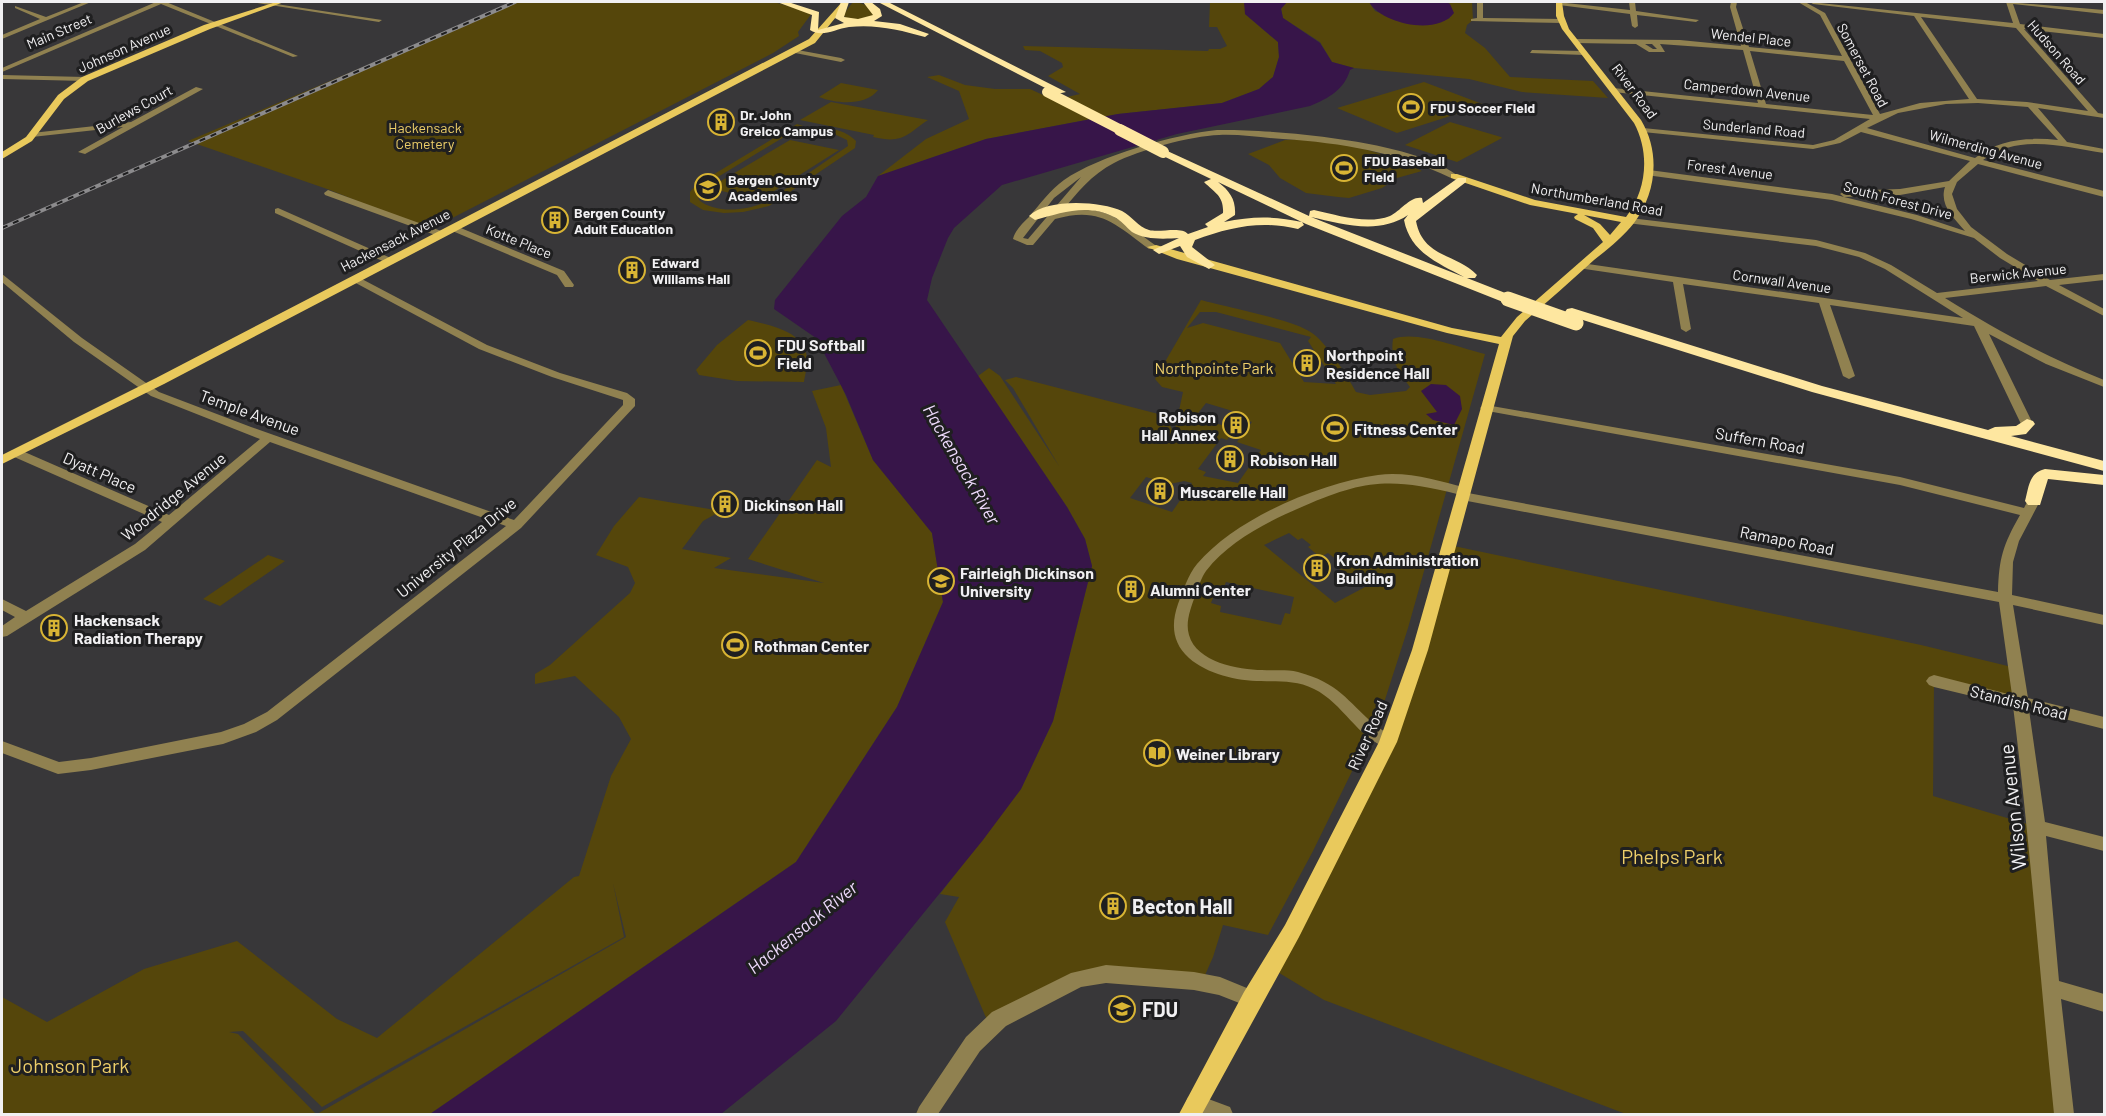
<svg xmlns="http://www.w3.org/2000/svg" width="2106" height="1116" font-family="Barlow,sans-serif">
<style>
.green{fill:#55460b;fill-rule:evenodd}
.water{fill:#371549}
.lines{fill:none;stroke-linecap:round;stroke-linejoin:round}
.minor{fill:#908150;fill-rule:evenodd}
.major{fill:#e9c95c;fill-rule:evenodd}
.highway{fill:#fee7a0;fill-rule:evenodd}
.rail-casing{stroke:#8c8b8d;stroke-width:4}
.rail{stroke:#1f1f20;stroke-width:2;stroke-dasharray:6;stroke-linecap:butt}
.highway-bridge-far2{stroke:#fee7a0;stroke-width:10}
.highway-bridge-far1{stroke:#fee7a0;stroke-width:12}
.highway-bridge{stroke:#fee7a0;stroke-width:15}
.labels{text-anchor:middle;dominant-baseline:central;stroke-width:6;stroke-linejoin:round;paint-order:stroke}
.far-street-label{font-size:14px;fill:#f1f0f2;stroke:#1f1f20}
.far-poi-label{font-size:14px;font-weight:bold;fill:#f1f0f2;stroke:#1f1f20;text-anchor:start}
.far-park-label{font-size:14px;fill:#edce69;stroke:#1f1f20}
.poi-label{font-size:16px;font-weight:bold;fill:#f1f0f2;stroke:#1f1f20;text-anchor:start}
.park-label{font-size:16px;fill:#edce69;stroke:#1f1f20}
.street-label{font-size:16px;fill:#f1f0f2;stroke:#1f1f20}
.water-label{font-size:18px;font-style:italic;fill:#efdbfd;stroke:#1f1f20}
.near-street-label{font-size:20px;fill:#f1f0f2;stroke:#1f1f20}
.near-park-label{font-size:20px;fill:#edce69;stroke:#1f1f20}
.near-poi-label{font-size:20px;font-weight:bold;fill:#f1f0f2;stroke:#1f1f20;text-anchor:start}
</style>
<rect width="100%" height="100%" fill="#383739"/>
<path class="green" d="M517,2H774L812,13L798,32L799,36L773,53L429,230L330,190L188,141Z
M853,2C862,2 871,7 875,15L859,20L846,18L843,15Z
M1210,2H1245V14L1278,42L1279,57L1273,77L1259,89L1222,103L1118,114L986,139L878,176L926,139L969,119L959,91L927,77L939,75L965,85L995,89H1030L1054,100L1080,94L1048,76L1063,67L1062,63L1040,51L1025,50L1023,46L1208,51L1209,49H1220L1227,46L1217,27H1209Z
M1287,2H1369L1375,11C1402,21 1422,31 1450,18V4L1446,2H1472L1473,20L1467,25L1465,33L1485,48L1510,77L1593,81L1608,98L1522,92L1469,79L1354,68L1332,62L1320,42L1283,18L1281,8Z
M1424,82L1485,105L1397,133L1337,108Z
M841,83L878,90C866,106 837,104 819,97Z
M831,102L928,120C906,135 903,144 873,137L874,135L800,120Z
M1450,122L1501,137L1502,138L1457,162L1405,145Z
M797,124L803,126L797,131C816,127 841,125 856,141L855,148L769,206L743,212L724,213L703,210L690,202V192L696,185ZM811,132L832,133L847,140L848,146L768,201C749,210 717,215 699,200L697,194L703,186L784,137Z
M790,140L839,150L760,200L709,188Z
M1285,140C1333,138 1380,150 1422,171L1397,178L1382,188L1349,198L1338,197L1306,193L1280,178L1269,165L1248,154Z
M1201,300C1226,307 1295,320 1312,333C1326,342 1348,377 1356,392L1370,395L1406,391L1410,387C1398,371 1390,360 1393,339C1417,330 1459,348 1485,354L1408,628L1381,712L1313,851L1268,935L1223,925L1213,957L1202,982L1106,974L990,1027L945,922L959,897L940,894L1021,789L1053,721L1092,566L1085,539L1067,507L978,376L989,368L1000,376L1059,466L1013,388L1005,380L1016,377L1166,416L1174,434L1183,392L1162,387L1155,379ZM1200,312H1216L1311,337L1308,341L1336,384L1304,382L1280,343L1203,323L1187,328ZM1206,403L1246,415L1244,419L1252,422L1237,442L1261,450L1238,483L1203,476L1206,472L1198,469L1221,438L1227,440L1235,429L1195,417ZM1146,477L1170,484L1184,481L1192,483L1172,512L1130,498ZM1289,533L1298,540L1302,538L1311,545L1308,547L1320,557L1328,553L1345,566L1339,570L1352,579L1356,577L1367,586L1335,603L1264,545ZM1226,582L1294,597L1290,614L1285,613L1281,625L1220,612L1221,606L1211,603L1217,587L1223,589Z
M748,320C769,325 805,331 807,358C808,365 805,375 804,382L737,381L699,375L696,370L717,345Z
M841,385L873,460L932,533L943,602L897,707L796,862L430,1114H317L626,937L613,883L624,937L322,1107L243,1031L229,1032L238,1034L316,1114H2V997L47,1022L144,969L237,941L337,1019L377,1038L574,877L579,876L611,776L631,739L619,717L575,676L535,684V674L550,665L630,593L635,583L628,567L596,555L614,526L639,497L721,511L703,521L682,549L731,558L714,568L824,583L748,559L817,460L831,467L826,428L812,391Z
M1449,545L1921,645L2016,668L2021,702L1934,681L1933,796L2037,827L2050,987L2064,1114H1626L1324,1000L1271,968L1388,742Z
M268,555L285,561L220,606L203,599Z"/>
<path class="water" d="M1244,2H1287L1281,9L1283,18L1320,43L1332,62L1354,68L1350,70C1344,90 1329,98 1310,106L1177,134L1002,185L954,228L948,238L932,278L927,300L1067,507L1085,539L1092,566L1053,721L1021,789L983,840L836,1021L721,1114H430L796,862L897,707L943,602L932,533L873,460L846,395L816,338L774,309L775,300L842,216L866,197L878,176L986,139L1118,114L1222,103L1259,89L1273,77L1279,57L1278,42L1245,14Z
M1369,2H1446L1450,4L1454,13C1437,36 1382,24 1369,2Z
M1431,384L1446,385L1460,396L1462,409L1454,425L1433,420L1426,414L1437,412L1421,391Z"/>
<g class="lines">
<path class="minor" d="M84,2H91L2,39V35L40,19L15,8V6L46,17Z
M156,2H166L298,56L293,57L161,4L2,72V68Z
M250,2H263L382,20L379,22Z
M1477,2H1483V18L1562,19L1565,21L1562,23L1471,21V19L1477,18Z
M1557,2L1630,10L1629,2H1635L1636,11L1699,20L1696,22L1637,15L1638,26L1635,28L1632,26L1630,14L1559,5Z
M1731,2H1737L1736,7L1749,47L1842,56L1820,15L1798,2H1805L1825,13L1880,114L1920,103L1969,99L1914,16L1813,4L1810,2L2013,23L2006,2L2104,10V14L2013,4L2020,24L2104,34V38L2024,29L2098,113L2104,114V118L2038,108L2067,142L2104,149V153C2064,147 2019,133 1983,160L2104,191V197L1978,164L1957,182L1952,194L1957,209L1971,227L2007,254L2050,280L2104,274V280L2059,285L2104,309V316L2046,286L1945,298C1998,331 2046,357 2104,380V387L2046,364L1989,334L2033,424L2027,428L2021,424L1974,326L1830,305L1855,376L1849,379L1843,376L1819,303L1683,284L1691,329L1686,332L1681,329L1673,282L1578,268L1576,266L1581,263L1963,318L1885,269L1859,257L1816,246L1627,223L1625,221L1630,218L1816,240L1865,253L1891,265L1937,293L2038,281L2000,258L1974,238L1911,219L1832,200L1646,175V171L1649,170L1832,194L1917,215L1965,231C1954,218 1939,205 1945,187L1900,195L1844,197L1840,194L1844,191L1900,189L1949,181L1970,161L1861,132L1840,143L1813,149L1643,132L1639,130L1643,128L1813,145L1834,140L1870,119L1613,92L1609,90L1613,88L1758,103L1743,50L1660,44L1665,52H1649L1636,44L1575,43L1572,41L1575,39L1680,40L1741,46L1730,7ZM1921,17L2016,28L2088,111L2027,102L1977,99ZM1645,44H1652L1657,49H1653ZM1750,51L1844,61L1873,115L1766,104ZM1946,104L1978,103L2028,107L2058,140C2028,137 1999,139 1975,158L1867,128L1898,113Z
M792,49L841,58L845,60L841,62L790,52Z
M1532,50L1584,51L1587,53L1584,55L1530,53Z
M2,75L85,77L89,79L85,81L2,79Z
M196,87L203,89L85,154L78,152L123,127L32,137L28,135L32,133L131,122Z
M1217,130C1273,129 1416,141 1458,176L1451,178C1397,152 1342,143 1283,139C1262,138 1241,134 1219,135C1191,136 1139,150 1114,163C1092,174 1077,193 1061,212C1104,202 1123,222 1155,245V249H1149C1115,224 1100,206 1055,219L1033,245H1027L1013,239C1015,230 1023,223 1029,217C1040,204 1050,190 1064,180C1098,156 1176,134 1217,130ZM1081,177L1028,239L1023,238L1054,198Z
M328,190L444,232L446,234L438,236L325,195L324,193Z
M278,208L393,259L395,261L387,263L275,213V209Z
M450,226H456L564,271L574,285L573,287H565L557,275L450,230Z
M2,274L82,338L159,392L251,427L514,520L623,405V400L552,377L479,349L352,281V277H358L487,345L560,373L627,393L635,399V406L521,528L277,720L256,732L223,744L91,770L58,774L2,753V741L59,762L91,758L221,732L244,724L267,712L506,526L270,442L145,550L7,636L2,637V626L15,617L2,610V599L26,611L135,544L162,522L12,456L10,453L12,450H20L169,515L260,439L151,396L74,342L2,282Z
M1486,405L1900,477L2024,508L2029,498H2039L2040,501L2019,541L2013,562L2012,595L2104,615V625L2013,605L2028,698L2104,717V729L2029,710L2045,822L2104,837V851L2046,836L2059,981L2104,994V1012L2061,999L2074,1114H2054C2040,978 2030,842 2013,706L1934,687L1929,685L1926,681L1929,677L1934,675L2012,695L1999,602L1462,500L1458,499L1456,496L1457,494C1393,478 1365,479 1304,506C1269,521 1230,540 1206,571C1201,578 1198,588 1195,596C1191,608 1185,622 1189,635C1196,662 1239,670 1262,670C1274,671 1286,669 1298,672C1339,683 1346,700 1375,725C1382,731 1392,734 1396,742L1394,746L1388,748C1357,738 1343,703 1314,689C1296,680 1281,682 1261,681C1237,681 1207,674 1189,658C1172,643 1171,624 1178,604C1183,591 1188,575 1197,564C1236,518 1320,483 1378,475C1408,471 1439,481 1467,488L1468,493L1998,592C1999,558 2003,545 2020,515L1900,485L1482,410L1480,408L1482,406Z
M1106,965L1194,972L1220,977L1259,993L1262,999L1259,1005L1252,1008L1219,995L1194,990L1106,983L1081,987L1006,1026L980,1051L938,1114H916L919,1107L966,1037L992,1012L1071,973Z
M1195,1094L1230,1107L1233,1114H1196L1188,1111L1185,1104L1188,1097Z"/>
<path class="major" d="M276,2H284L210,29L88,81L64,99L32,141L2,159V152L26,137L58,95L82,77L204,25Z
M842,2H848L815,43L164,384L2,464V455L156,378L809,39Z
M1556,2H1562L1564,16L1569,29L1641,120C1661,153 1656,194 1634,223C1624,236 1608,249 1594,260C1571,281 1548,301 1525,321L1513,336L1428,650L1397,742L1299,937L1202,1114H1179L1244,992L1285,925L1379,742L1412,650L1499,344L1447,333L1177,259L1147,247L1156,245L1452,328L1501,337L1517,317L1603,242L1593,228L1575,219L1574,217L1578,214L1530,205L1451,178V174H1457L1535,200L1626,217C1647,190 1650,153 1634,123L1562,29L1556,16ZM1584,215L1621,222L1610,235L1600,224Z"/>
<path class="highway" d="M777,2H788L819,12L818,30L844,23L835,18L841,2H849L844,17L858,19L873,15L863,2H871L880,9L882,16L874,21L900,24L929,34L925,37C900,30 876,24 849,27C835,29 822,38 810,30L812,15Z
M878,2H888L1066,92L1057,94Z
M1163,149L1309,216L1310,211L1314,210C1337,215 1367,225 1390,216C1401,211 1410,196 1422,198L1423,203L1458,178H1466V182L1416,221C1423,258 1456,253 1477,275L1475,278H1467L1513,296L1515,299L1513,302H1503L1306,224L1218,182C1230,191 1236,200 1235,215L1224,222C1252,216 1275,216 1302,222L1304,225L1298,229C1261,220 1230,227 1195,240L1192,247L1215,265L1209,269L1187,257L1180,246L1159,254L1153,250L1179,238C1164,239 1145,240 1132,232C1126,227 1121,220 1114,217C1087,203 1061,213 1035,220L1029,216C1047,198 1100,201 1122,211C1132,216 1138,227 1149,230C1160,233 1181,226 1188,234L1208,227L1205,224L1223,213C1224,196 1215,193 1204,182L1211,179L1159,154V150ZM1408,215L1404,220C1410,252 1438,263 1464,277L1311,217C1342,224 1379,235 1408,215Z
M1572,308L1822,386L1988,430L1995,427L2016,426L2027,419L2033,421L2035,424L2026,434L2011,436L2104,461V471L1812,392L1567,315L1565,312L1567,309Z
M2045,469L2104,475V485L2048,479L2040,505H2028L2025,501C2029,486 2029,473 2045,469Z"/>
<defs>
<path id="rail" d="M2,228L515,2"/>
</defs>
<use href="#rail" class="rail-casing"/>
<use href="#rail" class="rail"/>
<path class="highway-bridge-far2" d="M1047,92L1123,131"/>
<path class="highway-bridge-far1" d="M1120,130L1163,152"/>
<path class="highway-bridge" d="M1508,299L1576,323"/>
</g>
<defs>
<symbol id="stadium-ring" viewBox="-11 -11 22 22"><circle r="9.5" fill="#1f1f20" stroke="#d8b434" stroke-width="1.5"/><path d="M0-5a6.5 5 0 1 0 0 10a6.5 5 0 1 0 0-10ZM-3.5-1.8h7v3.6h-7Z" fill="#d8b434"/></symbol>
<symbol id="building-ring" viewBox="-11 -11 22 22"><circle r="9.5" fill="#1f1f20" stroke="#d8b434" stroke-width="1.5"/><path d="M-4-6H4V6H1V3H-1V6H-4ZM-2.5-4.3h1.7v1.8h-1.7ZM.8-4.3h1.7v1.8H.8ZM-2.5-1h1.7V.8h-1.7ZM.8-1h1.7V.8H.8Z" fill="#d8b434"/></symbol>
<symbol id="school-ring" viewBox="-11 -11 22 22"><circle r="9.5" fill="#1f1f20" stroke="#d8b434" stroke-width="1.5"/><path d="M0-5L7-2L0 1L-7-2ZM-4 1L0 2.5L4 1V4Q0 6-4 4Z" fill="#d8b434"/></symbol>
<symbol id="university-ring" viewBox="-11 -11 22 22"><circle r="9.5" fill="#1f1f20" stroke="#d8b434" stroke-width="1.5"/><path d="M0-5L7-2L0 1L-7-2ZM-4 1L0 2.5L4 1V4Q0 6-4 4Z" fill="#d8b434"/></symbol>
<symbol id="library-ring" viewBox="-11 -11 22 22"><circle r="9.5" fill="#1f1f20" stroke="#d8b434" stroke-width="1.5"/><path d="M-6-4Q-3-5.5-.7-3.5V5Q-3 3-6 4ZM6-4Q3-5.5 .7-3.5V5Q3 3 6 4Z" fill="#d8b434"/></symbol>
</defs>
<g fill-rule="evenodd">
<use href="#stadium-ring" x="1396" y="92" width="30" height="30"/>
<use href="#building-ring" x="706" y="107" width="30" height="30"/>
<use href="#stadium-ring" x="1329" y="153" width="30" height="30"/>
<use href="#school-ring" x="693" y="172" width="30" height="30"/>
<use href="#building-ring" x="540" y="205" width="30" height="30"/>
<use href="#building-ring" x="617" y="255" width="30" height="30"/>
<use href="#stadium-ring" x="743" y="338" width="30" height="30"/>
<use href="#building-ring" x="1292" y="348" width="30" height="30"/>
<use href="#building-ring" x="1221" y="410" width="30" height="30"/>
<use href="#stadium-ring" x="1320" y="413" width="30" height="30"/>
<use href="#building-ring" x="1215" y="444" width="30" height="30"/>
<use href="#building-ring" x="1145" y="476" width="30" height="30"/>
<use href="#building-ring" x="710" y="489" width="30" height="30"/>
<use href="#building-ring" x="1302" y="553" width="30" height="30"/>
<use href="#university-ring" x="926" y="566" width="30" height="30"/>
<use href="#building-ring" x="1116" y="574" width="30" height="30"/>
<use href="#building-ring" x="39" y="613" width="30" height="30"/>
<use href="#stadium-ring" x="720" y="630" width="30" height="30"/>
<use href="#library-ring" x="1142" y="738" width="30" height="30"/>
<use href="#building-ring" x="1098" y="891" width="30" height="30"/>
<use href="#university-ring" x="1107" y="994" width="30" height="30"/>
</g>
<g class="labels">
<g class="far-street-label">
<text transform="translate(59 31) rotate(-23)">Main Street</text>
<text transform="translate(1751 37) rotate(6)">Wendel Place</text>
<text transform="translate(124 48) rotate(-24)">Johnson Avenue</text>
<text transform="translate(2057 52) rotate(49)">Hudson Road</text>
<text transform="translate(1863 65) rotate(62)">Somerset Road</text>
<text transform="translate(1747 90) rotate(6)">Camperdown Avenue</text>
<text transform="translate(1635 91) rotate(53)">River Road</text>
<text transform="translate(134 109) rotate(-29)">Burlews Court</text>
<text transform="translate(1754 128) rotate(5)">Sunderland Road</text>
<text transform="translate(1986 149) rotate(15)">Wilmerding Avenue</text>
<text transform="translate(1730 169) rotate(7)">Forest Avenue</text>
<text transform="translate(1597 199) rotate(10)">Northumberland Road</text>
<text transform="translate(1898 200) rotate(15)">South Forest Drive</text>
<text transform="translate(395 240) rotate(-27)">Hackensack Avenue</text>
<text transform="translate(519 241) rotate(22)">Kotte Place</text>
<text transform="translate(2018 273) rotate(-6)">Berwick Avenue</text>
<text transform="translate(1782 281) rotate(8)">Cornwall Avenue</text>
</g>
<g class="far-poi-label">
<text x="1430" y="107">FDU Soccer Field</text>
<text x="740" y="114">Dr. John<tspan x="740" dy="16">Greico Campus</tspan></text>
<text x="1364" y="160">FDU Baseball<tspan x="1364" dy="16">Field</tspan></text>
<text x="728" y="179">Bergen County<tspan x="728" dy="16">Academies</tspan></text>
<text x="574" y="212">Bergen County<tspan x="574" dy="16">Adult Education</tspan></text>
<text x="652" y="262">Edward<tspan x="652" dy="16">Williams Hall</tspan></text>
</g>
<g class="far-park-label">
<text x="425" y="127">Hackensack<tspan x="425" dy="16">Cemetery</tspan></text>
</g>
<g class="poi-label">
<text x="777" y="344">FDU Softball<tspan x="777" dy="18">Field</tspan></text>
<text x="1326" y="354">Northpoint<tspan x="1326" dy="18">Residence Hall</tspan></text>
<text x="1216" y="416" text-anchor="end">Robison<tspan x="1216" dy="18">Hall Annex</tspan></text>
<text x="1354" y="428">Fitness Center</text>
<text x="1250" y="459">Robison Hall</text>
<text x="1180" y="491">Muscarelle Hall</text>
<text x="744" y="504">Dickinson Hall</text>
<text x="1336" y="559">Kron Administration<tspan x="1336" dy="18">Building</tspan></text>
<text x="960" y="572">Fairleigh Dickinson<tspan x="960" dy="18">University</tspan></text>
<text x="1150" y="589">Alumni Center</text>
<text x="74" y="619">Hackensack<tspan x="74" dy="18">Radiation Therapy</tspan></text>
<text x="754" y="645">Rothman Center</text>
<text x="1176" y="753">Weiner Library</text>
</g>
<g class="park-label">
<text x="1214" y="367">Northpointe Park</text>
</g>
<g class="street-label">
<text transform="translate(250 412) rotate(20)">Temple Avenue</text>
<text transform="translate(1760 440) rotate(10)">Suffern Road</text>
<text transform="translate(100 472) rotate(24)">Dyatt Place</text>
<text transform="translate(173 496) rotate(-39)">Woodridge Avenue</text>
<text transform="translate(1787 540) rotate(11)">Ramapo Road</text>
<text transform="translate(456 547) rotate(-39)">University Plaza Drive</text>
<text transform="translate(2019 702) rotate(14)">Standish Road</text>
<text transform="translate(1367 735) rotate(-66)">River Road</text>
</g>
<g class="water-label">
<text transform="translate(962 464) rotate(60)">Hackensack River</text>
<text transform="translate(802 927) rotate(-39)">Hackensack River</text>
</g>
<g class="near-street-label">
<text transform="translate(2012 807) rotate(-96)">Wilson Avenue</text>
</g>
<g class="near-park-label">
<text x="1672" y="856">Phelps Park</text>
<text x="70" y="1065">Johnson Park</text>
</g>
<g class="near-poi-label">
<text x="1132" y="906">Becton Hall</text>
<text x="1142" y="1009">FDU</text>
</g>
</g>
<rect width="2106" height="1116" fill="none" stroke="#f1f0f2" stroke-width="6"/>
</svg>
